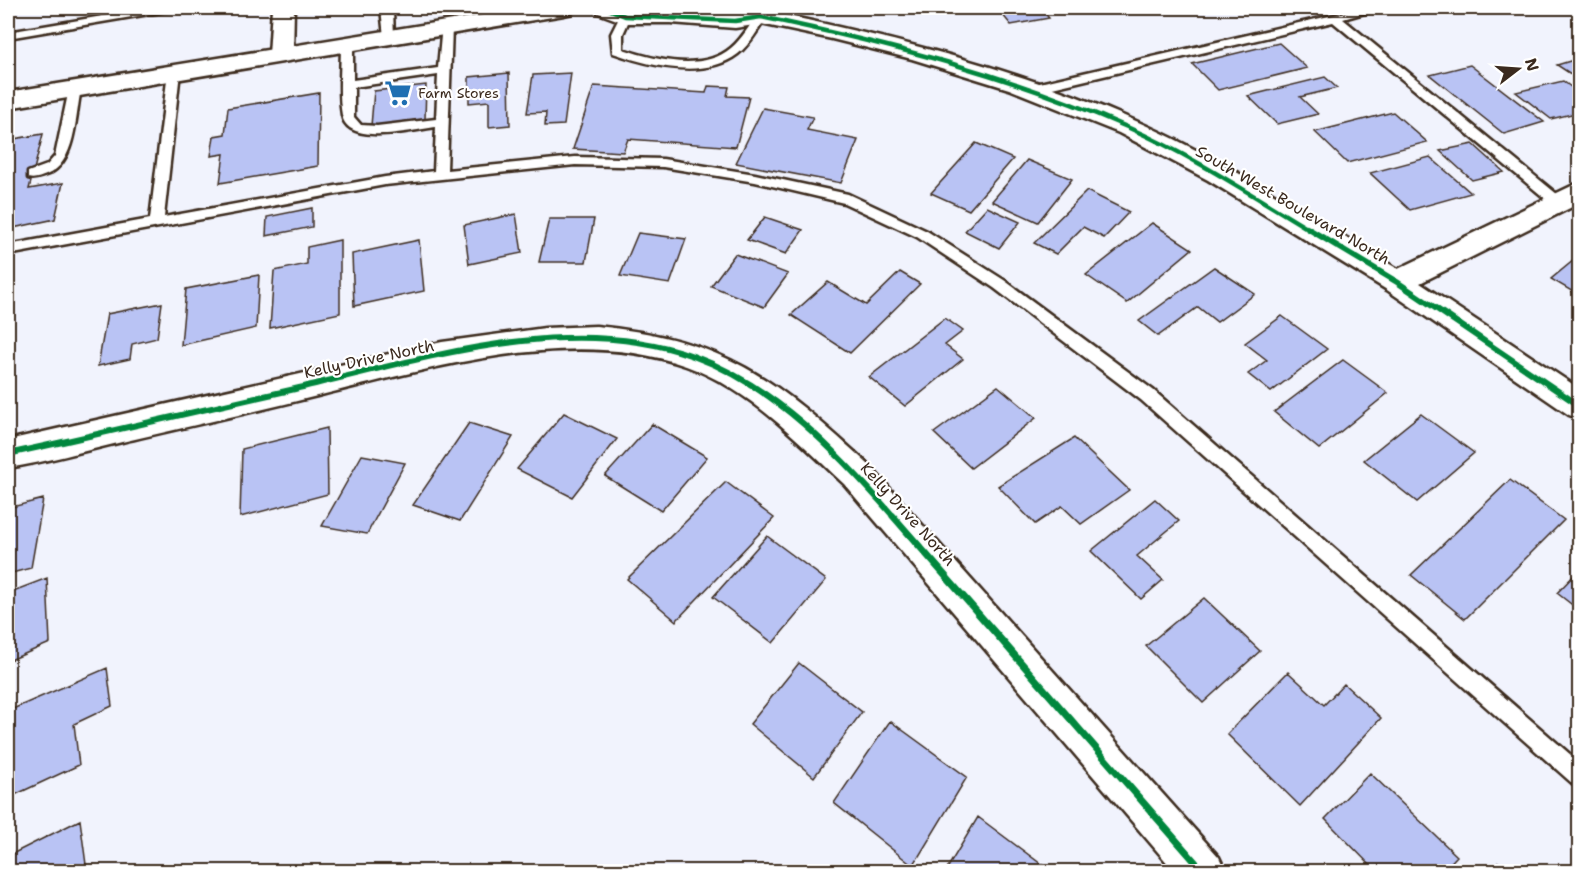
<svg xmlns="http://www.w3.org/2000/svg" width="1587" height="879" font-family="'Shantell Sans',sans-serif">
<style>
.building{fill:#b9c3f4;stroke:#3b2a1e;stroke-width:1.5}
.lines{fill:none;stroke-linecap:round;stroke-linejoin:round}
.service-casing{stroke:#3b2a1e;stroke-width:5}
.minor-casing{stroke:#3b2a1e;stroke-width:5}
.secondary-casing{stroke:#3b2a1e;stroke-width:5}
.service{fill:#fff;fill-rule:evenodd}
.minor{fill:#fff;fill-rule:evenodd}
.secondary{fill:#fff;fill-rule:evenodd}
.cycleway-far2-casing{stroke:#fff;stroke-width:8}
.cycleway-far1-casing{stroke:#fff;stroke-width:10}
.cycleway-casing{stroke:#fff;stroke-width:10}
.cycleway-far2{stroke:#00873e;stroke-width:4.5}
.cycleway-far1{stroke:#00873e;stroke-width:6}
.cycleway{stroke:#00873e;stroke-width:7}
.labels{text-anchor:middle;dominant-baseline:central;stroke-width:4.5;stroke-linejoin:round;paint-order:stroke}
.far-poi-label{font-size:14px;fill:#3b2a1e;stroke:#fff;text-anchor:start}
.street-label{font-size:16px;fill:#3b2a1e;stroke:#fff}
</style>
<rect width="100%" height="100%" fill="#f1f3fd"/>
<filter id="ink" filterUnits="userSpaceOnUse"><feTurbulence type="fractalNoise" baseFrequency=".0167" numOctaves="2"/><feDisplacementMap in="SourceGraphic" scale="12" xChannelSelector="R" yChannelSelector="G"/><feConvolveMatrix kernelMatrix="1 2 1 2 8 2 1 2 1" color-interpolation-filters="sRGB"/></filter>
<g filter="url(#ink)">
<path class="building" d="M997,8H1040L1049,18L1011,25Z
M1279,43L1307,68L1218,90L1192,64Z
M1580,58V80L1557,65Z
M1470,65L1544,122L1504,134L1430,75Z
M509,73L510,125L489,127V101L469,103V77Z
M571,73L564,125L545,126L546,112L527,113L533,75Z
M1325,77L1337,88L1300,97L1318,114L1277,124L1248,96Z
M1563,81L1580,94V112L1551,119L1516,92Z
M426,85L425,119L371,126L374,91Z
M594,86L706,93L708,86L729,87L727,96L749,97L736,147L628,139L623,152L573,149Z
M319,93L318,166L220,183L224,154L211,156L214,136L225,134L228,108Z
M763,108L813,117L807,130L858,140L841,183L736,163Z
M1393,112L1427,142L1347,163L1315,132Z
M43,134L29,189L63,183L55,219L8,229V140Z
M976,143L1013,159L969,210L931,193Z
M1473,144L1504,172L1472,180L1440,151Z
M1430,157L1471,193L1410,210L1370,173Z
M1027,160L1072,179L1038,222L992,201Z
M1087,191L1129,212L1104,238L1083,227L1056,254L1034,243Z
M987,207L1020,222L999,248L965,231Z
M312,208V227L266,236L267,217Z
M516,214L522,253L469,264L464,225Z
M765,217L803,230L786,254L747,240Z
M549,219H594L586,262H539Z
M1152,223L1192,249L1127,303L1086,275Z
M638,233L686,239L670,284L620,276Z
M340,240V313L270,328L274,271L307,264V247Z
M419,240L424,291L354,306L352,254Z
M735,254L788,274L764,307L711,286Z
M1580,255V296L1551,279Z
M1214,267L1255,294L1217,322L1198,307L1158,336L1139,321Z
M900,272L920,284L850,353L791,315L828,282L866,305Z
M259,275L256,328L181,345L186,289Z
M162,303L157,338L132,344L130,359L98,366L107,314Z
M1282,316L1327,349L1271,392L1248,374L1267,360L1245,343Z
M945,318L963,331L945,345L963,359L905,406L869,377Z
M1343,360L1388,393L1319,449L1274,412Z
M998,386L1036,418L971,468L934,433Z
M564,413L617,439L572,497L517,469Z
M1421,414L1474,453L1417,502L1364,460Z
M469,423L513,437L460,521L413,505Z
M652,424L707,457L661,511L605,476Z
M327,428L328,494L240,517L242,449Z
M1074,438L1129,490L1081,524L1062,506L1035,524L998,486Z
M362,455L405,463L367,534L322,526Z
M1510,480L1564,520L1465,619L1411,575Z
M726,482L774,518L676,621L627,579Z
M43,499L31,568L8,574V508Z
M1155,499L1179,521L1137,556L1163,580L1141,599L1091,551Z
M767,536L826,580L773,643L713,597Z
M1580,569V611L1557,593Z
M47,578L50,643L8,661V593Z
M1204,598L1260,651L1203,703L1146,646Z
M799,663L862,712L814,777L750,724Z
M107,668L112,706L74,724L79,765L8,798V711Z
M1288,672L1324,705L1344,684L1381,718L1300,806L1227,734Z
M890,721L967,777L913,866L834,803Z
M1370,773L1457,856L1442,872H1372L1374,869L1325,819Z
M978,817L1045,867L1043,872H945Z
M80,820L87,872H8V856Z
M1498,862L1511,872H1494Z"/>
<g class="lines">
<defs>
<path id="service" d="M150,8H173L167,11L8,38V32Z
M381,8H393L394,39L384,37Z
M1364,8H1382L1343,19L1563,199V205H1553L1333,22L1031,93L1025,89L1031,85Z
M621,14L631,16L623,34V49C655,60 703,72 731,48C742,39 749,26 757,15L767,17C758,29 750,45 738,54C704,80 650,66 613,53L611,34Z
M442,25L452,27L447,170L575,157L663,159L755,174L848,194L927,231L1004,280L1153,390L1580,763V787L1573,784L1141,400L994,288L917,237L844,203L755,182L663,167L575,165L385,185L8,255V245L150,219L168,72L174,68L180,72L164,217L385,177L434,171L436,127C413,130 347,147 342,115C338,93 341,67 341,44L347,41L353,44V80L438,68ZM438,75L436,119L377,126L361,125L354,117V87Z
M75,85L81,89C75,117 76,164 46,175C40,177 35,180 28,178V172L47,165L55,156L69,89Z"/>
<path id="minor" d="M272,8H294L293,55L289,60H273L269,55Z
M595,8L671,9L735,14L761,10C889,37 1017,68 1136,121C1227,161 1312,218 1398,269L1580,182V203L1420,283L1580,389V419L1569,415L1387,290L1208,180L1119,133L1009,89L912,59L832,39L761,24L735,28L671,23H625L598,13Z
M596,326C726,339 775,379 868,464L1219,857L1226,872H1175L844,484C797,440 748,388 686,366C574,326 436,367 325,394C258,411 190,426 122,442C84,451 46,462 8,468V440L442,342L545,328Z"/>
<path id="secondary" d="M526,8H575L572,13L564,15L8,108V92Z"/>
</defs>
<use href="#service" class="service-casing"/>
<use href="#minor" class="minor-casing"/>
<use href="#secondary" class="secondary-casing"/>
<use href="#service" class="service"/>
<use href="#minor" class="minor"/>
<use href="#secondary" class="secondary"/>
<defs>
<path id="cycleway-far2" d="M606,8L625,16L735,21L761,17C886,43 1010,75 1127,127C1191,155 1250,194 1310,230"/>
<path id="cycleway-far1" d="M1307,228L1397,282L1580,406
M8,454C104,433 200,411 295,389C418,360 569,311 693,356C774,385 839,454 894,517"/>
<path id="cycleway" d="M893,516L1204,872"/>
</defs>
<use href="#cycleway-far2" class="cycleway-far2-casing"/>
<use href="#cycleway-far1" class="cycleway-far1-casing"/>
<use href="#cycleway" class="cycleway-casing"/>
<use href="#cycleway-far2" class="cycleway-far2"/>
<use href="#cycleway-far1" class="cycleway-far1"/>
<use href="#cycleway" class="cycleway"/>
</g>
</g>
<defs>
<symbol id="supermarket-bare" viewBox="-9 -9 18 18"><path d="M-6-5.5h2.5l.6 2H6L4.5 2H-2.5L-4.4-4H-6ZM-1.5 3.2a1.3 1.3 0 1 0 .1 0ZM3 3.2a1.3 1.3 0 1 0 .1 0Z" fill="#1f6fb2" stroke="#fff" stroke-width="2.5" paint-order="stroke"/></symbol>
</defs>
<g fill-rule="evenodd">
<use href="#supermarket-bare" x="379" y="74" width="38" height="38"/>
</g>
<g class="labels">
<g class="far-poi-label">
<text x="418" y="93">Farm Stores</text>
</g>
<g class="street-label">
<text transform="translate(1293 205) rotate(30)">South West Boulevard North</text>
<text transform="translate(369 359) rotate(-12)">Kelly Drive North</text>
<text transform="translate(908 514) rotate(48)">Kelly Drive North</text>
</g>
</g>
<rect width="1587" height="879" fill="none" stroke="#fff" stroke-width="30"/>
<rect x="15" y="15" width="1557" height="849" fill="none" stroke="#3b2a1e" stroke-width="2" filter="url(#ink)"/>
<g transform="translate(1518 69) rotate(73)" stroke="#ffffff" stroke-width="4.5" paint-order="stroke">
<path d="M0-4.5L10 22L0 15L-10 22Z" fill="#3b2a1e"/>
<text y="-9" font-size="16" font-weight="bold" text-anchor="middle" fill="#3b2a1e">N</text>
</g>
</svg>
